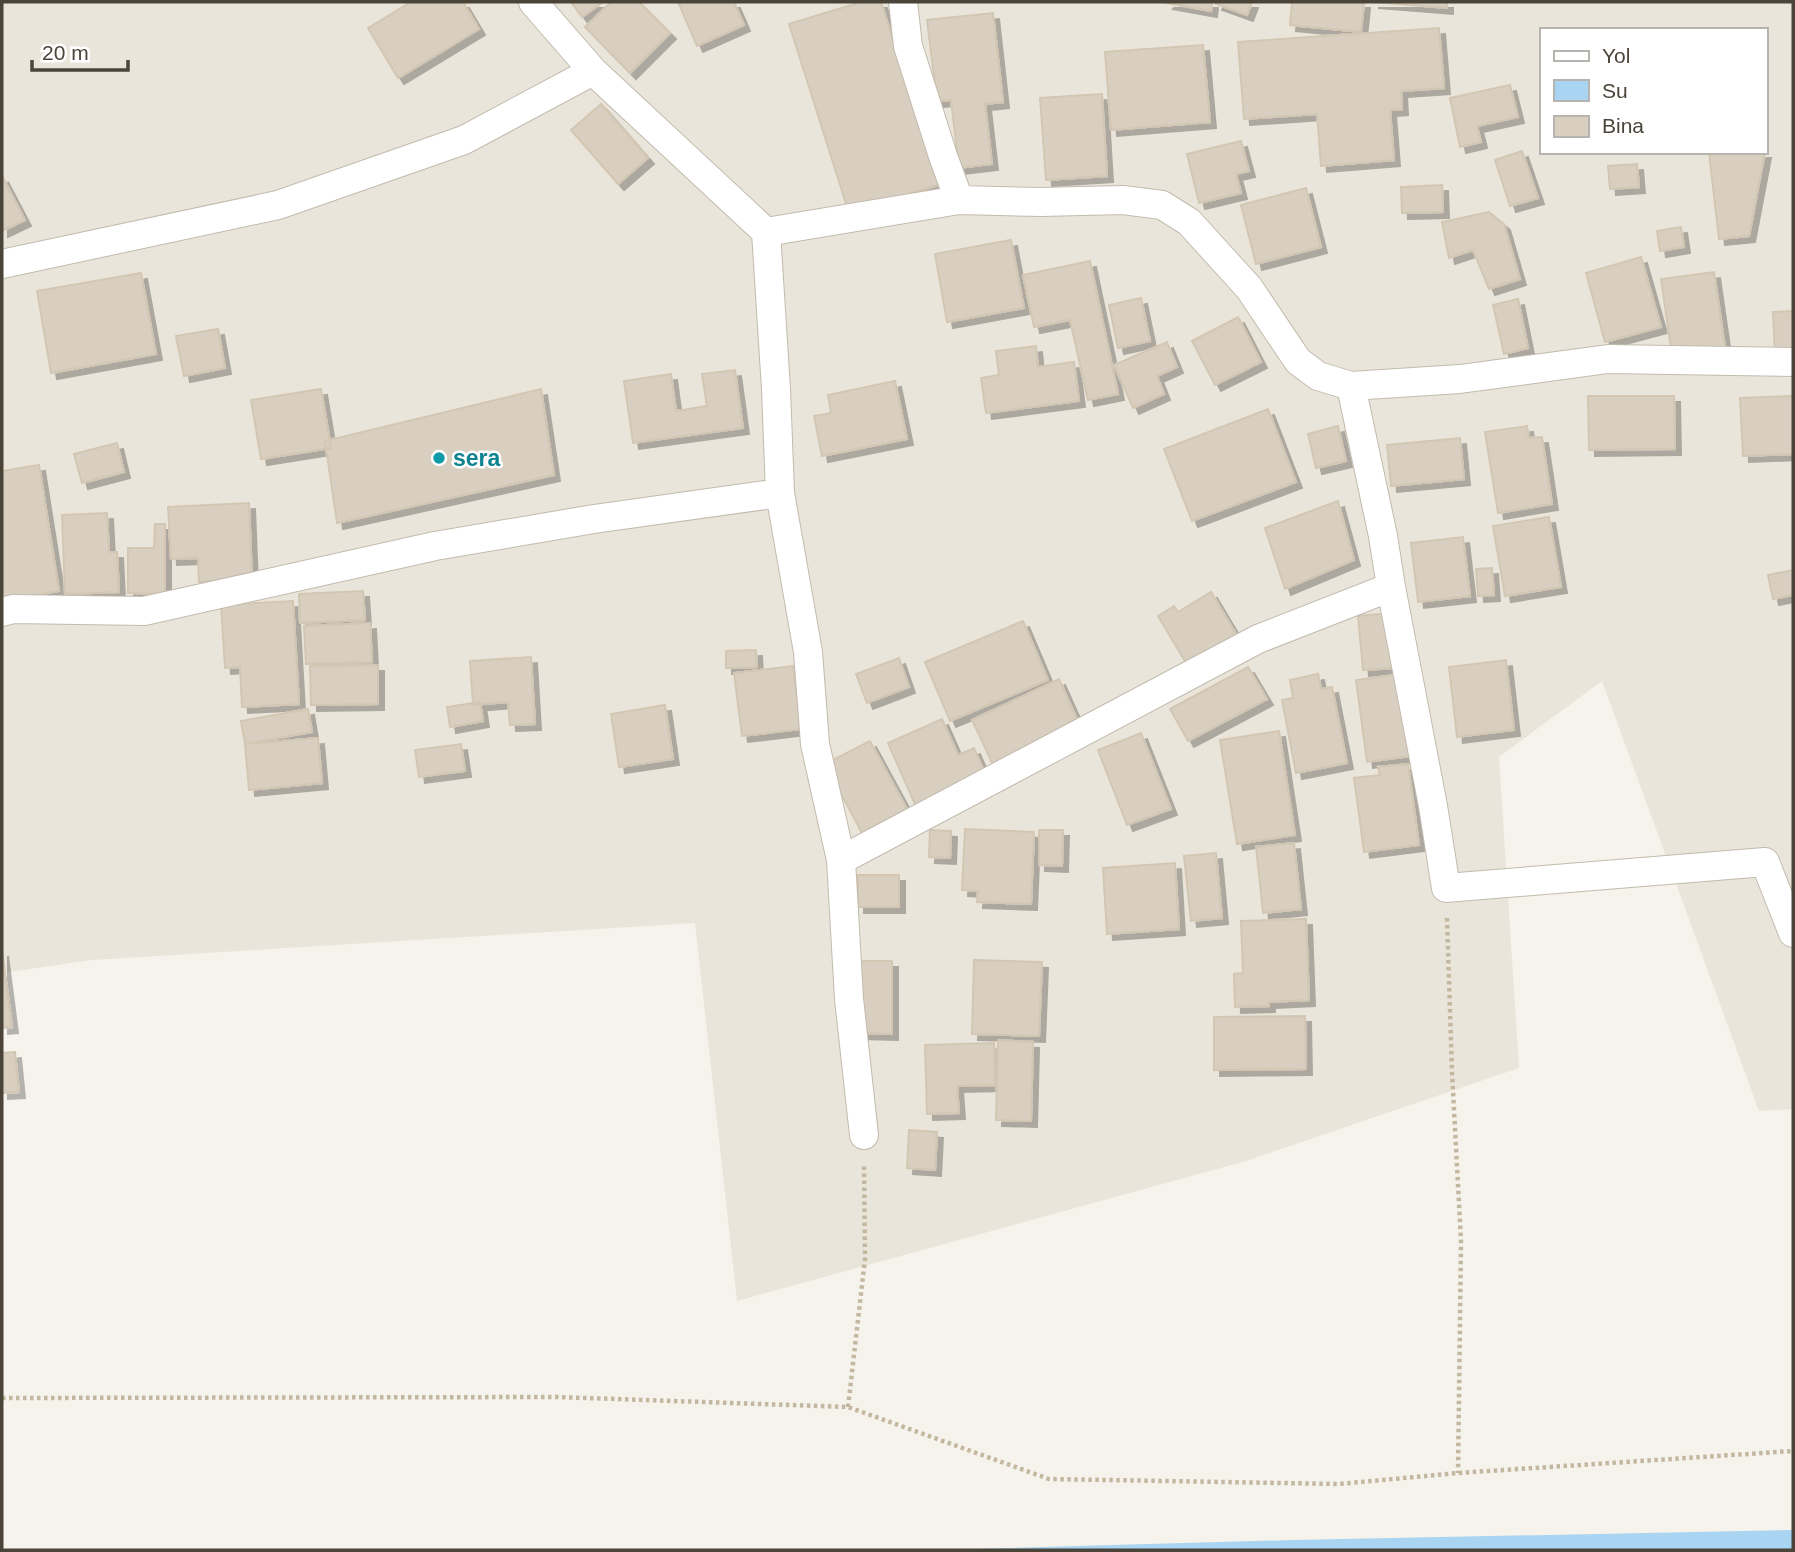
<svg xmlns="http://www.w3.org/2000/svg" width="1795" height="1552" font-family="Helvetica,sans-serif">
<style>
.residential{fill:#eae5da;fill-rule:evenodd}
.water{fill:#a9d4f2}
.building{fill:#d8cfc1;stroke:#d3c7b4;stroke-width:2;filter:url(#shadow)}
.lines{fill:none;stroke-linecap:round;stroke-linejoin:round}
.minor-casing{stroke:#c2bbae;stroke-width:30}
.path{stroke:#c4b79f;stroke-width:4.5;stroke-dasharray:3.5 3.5;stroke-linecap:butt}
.minor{stroke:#fff;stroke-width:28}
.culture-dot{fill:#0f9aa8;stroke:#fff;stroke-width:2.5}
.labels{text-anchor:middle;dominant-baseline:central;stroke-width:5;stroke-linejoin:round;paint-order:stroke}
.culture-label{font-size:23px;font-weight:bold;fill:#0d838f;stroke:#fff;text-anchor:start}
</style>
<defs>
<filter id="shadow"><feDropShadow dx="6" dy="6" stdDeviation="0" flood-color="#0004"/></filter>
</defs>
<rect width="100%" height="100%" fill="#f6f3ec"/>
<path class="residential" d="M2,2H1793V1109L1759,1111L1602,681L1499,757L1519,1068L1246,1161L737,1301L695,923L92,960L2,973ZM1541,30H1765V152H1541Z"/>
<path class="water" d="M1793,1530V1550H935L1293,1540Z"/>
<path class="building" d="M411,2H463L479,29L398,78L368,28Z
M571,2H603L582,17Z
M611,2H639L670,33L630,73L585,27Z
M678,2H734L744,25L697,46Z
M861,2H881L938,185L849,213L789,24Z
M1168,2H1212L1211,11L1167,3Z
M1217,2H1252L1247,15L1216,4Z
M1292,2H1364L1361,32L1290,25Z
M1372,2H1447V8Z
M993,13L1003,102L985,104L992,164L959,168L951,100L937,101L927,20Z
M1439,28L1444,88L1401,91L1402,109L1390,110L1394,160L1321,166L1317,114L1244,119L1238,42Z
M1203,45L1210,122L1111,130L1105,52Z
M1510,85L1518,117L1477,126L1481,142L1460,147L1450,98Z
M1102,94L1107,176L1046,180L1040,98Z
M601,104L648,158L618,184L571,130Z
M1241,141L1249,171L1236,174L1241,193L1199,203L1187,154Z
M1522,151L1538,198L1510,206L1495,160Z
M1765,152L1749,236L1719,239L1709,153Z
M1637,164L1639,187L1610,189L1608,166Z
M2,176L25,220L2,231Z
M1442,185L1443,212L1402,213L1401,187Z
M1306,188L1321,247L1256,264L1241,205Z
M1489,212L1504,224L1520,279L1489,289L1473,250L1449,258L1442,222Z
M1681,227L1684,247L1660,251L1657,231Z
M1011,240L1024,308L947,322L935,254Z
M1641,257L1661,327L1605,342L1586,273Z
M1090,261L1118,394L1088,400L1070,320L1034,327L1023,275Z
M1714,272L1725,348L1672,355L1661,279Z
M141,273L156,354L51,373L37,291Z
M1141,298L1150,341L1118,348L1109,305Z
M1518,299L1528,348L1504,354L1493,305Z
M1793,311V357L1775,358L1773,312Z
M1238,317L1261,362L1215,385L1192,341Z
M218,329L225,368L184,376L176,336Z
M1167,342L1177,367L1157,376L1164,394L1133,408L1114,365Z
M1036,346L1038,367L1074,362L1079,401L986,413L981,378L999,375L996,351Z
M735,370L743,428L633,443L624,381L671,374L676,411L707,406L702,374Z
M895,381L907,439L822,456L814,416L831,413L828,395Z
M321,389L331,448L261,459L251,400Z
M541,389L554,475L337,523L325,441Z
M1588,396H1674L1675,449L1589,450Z
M1793,396V454L1743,456L1740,398Z
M1268,409L1296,482L1192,521L1164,449Z
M1338,426L1346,461L1316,468L1308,434Z
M1527,426L1529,438L1542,437L1552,504L1498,513L1485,432Z
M1460,438L1464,479L1391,486L1387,445Z
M117,443L124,472L82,483L74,454Z
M39,465L59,591L2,601V471Z
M1338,501L1354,560L1285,589L1265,528Z
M249,503L252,579L199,582L198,558L171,559L168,507Z
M107,513L109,552H117L119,592L65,594L62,515Z
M1549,517L1561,587L1505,596L1493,526Z
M155,524H165V594L128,593V548H154Z
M1463,537L1470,596L1418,602L1411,543Z
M1492,568L1494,595L1478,596L1476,569Z
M1793,570V595L1773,599L1768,575Z
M363,591L365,620L300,623L299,594Z
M1211,592L1239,639L1189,668L1158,616L1174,606L1178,612Z
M293,601L299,704L242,707L240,667L225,668L221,605Z
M1390,613L1396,668L1363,670L1358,616Z
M1023,621L1048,680L950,721L925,662Z
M370,623L372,662L306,664L304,626Z
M756,650L757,667L726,668V651Z
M531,657L535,724L510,725L508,702L473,705L470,661Z
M899,658L909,687L867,703L856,674Z
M1506,660L1514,730L1457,737L1449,667Z
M378,665V704L311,705L310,666Z
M793,666L801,729L742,736L734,673Z
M1248,667L1267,699L1188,741L1170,709Z
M1318,674L1321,689L1332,687L1347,763L1296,773L1282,700L1293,698L1290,680Z
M1401,674L1412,756L1367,762L1356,680Z
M1059,679L1081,728L995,769L972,720Z
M480,702L483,721L450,727L447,707Z
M665,705L673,759L619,767L611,714Z
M308,709L312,732L245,744L241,721Z
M942,719L958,755L974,748L987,778L917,809L888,743Z
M1279,731L1295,835L1237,844L1220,740Z
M1141,733L1171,809L1127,825L1098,750Z
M318,738L322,783L249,790L245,744Z
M870,741L907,809L862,833L825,764Z
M461,744L465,771L419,777L415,750Z
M1408,764L1419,845L1364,852L1354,778L1380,775L1378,767Z
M965,829L1034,832L1031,904L977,902L978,891L962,890Z
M930,830L951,831L950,858L929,857Z
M1039,830H1063L1062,866L1039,865Z
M1294,843L1301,909L1263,913L1256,847Z
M1216,853L1222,918L1191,921L1184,856Z
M1175,863L1179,929L1107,934L1103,868Z
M858,875H899V907H858Z
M1306,919L1309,1000L1269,1002V1006L1235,1007L1234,974L1243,973L1241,921Z
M2,950L12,1027L2,1028Z
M974,960L1042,962L1039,1036L972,1034Z
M857,961H892V1034L856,1033Z
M1305,1016L1306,1069L1214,1070V1017Z
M998,1040L1033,1042L1031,1121L996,1120Z
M994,1043L995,1085L957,1086L959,1113L927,1114L925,1045Z
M15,1052L19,1092L2,1093V1053Z
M909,1130L937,1132L935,1170L907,1168Z"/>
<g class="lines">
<defs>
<path id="minor" d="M533,2L593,71L766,232L776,389L780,493L808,652L815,744L841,860L849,999L864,1135
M903,2L908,46L943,156L959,200L1041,202L1123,200L1162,205L1189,222L1249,288L1298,361L1318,376L1351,386L1460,379L1608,359L1793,362
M766,232L959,200
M2,264L278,205L464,140L593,71
M1351,386L1383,536L1391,587L1433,806L1446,888L1765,862L1793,933
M2,612L13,609L144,611L435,546L594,519L780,493
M841,860L1258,639L1391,587"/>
</defs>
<use href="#minor" class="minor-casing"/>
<path class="path" d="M1447,918L1452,1072L1461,1241L1458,1473
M2,1398L557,1397L848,1407L1049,1479L1339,1484L1458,1473L1793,1451
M848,1407L865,1259L864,1164"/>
<use href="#minor" class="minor"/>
</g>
<circle class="culture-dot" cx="439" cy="458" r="7"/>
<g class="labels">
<g class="culture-label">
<text x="453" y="458">sera</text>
</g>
</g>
<rect width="1795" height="1552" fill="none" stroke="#4b4439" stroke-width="7"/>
<rect x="1540" y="28" width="228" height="126" fill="#ffffff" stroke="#b7b4b0" stroke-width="2"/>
<rect x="1554" y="51" width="35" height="10" fill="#ffffff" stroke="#b7b4b0" stroke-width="2"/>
<text x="1602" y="63" font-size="21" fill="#4b4439">Yol</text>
<rect x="1554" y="80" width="35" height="21" fill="#a9d4f2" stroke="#b7b4b0" stroke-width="2"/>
<text x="1602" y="98" font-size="21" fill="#4b4439">Su</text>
<rect x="1554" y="116" width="35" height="21" fill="#d8cfc1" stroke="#b7b4b0" stroke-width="2"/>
<text x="1602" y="133" font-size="21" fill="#4b4439">Bina</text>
<path d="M32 60v10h96v-10" fill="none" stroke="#4b4439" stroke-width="3.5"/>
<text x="42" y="60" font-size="21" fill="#4b4439" stroke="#ffffff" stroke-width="5" paint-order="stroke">20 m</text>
</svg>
